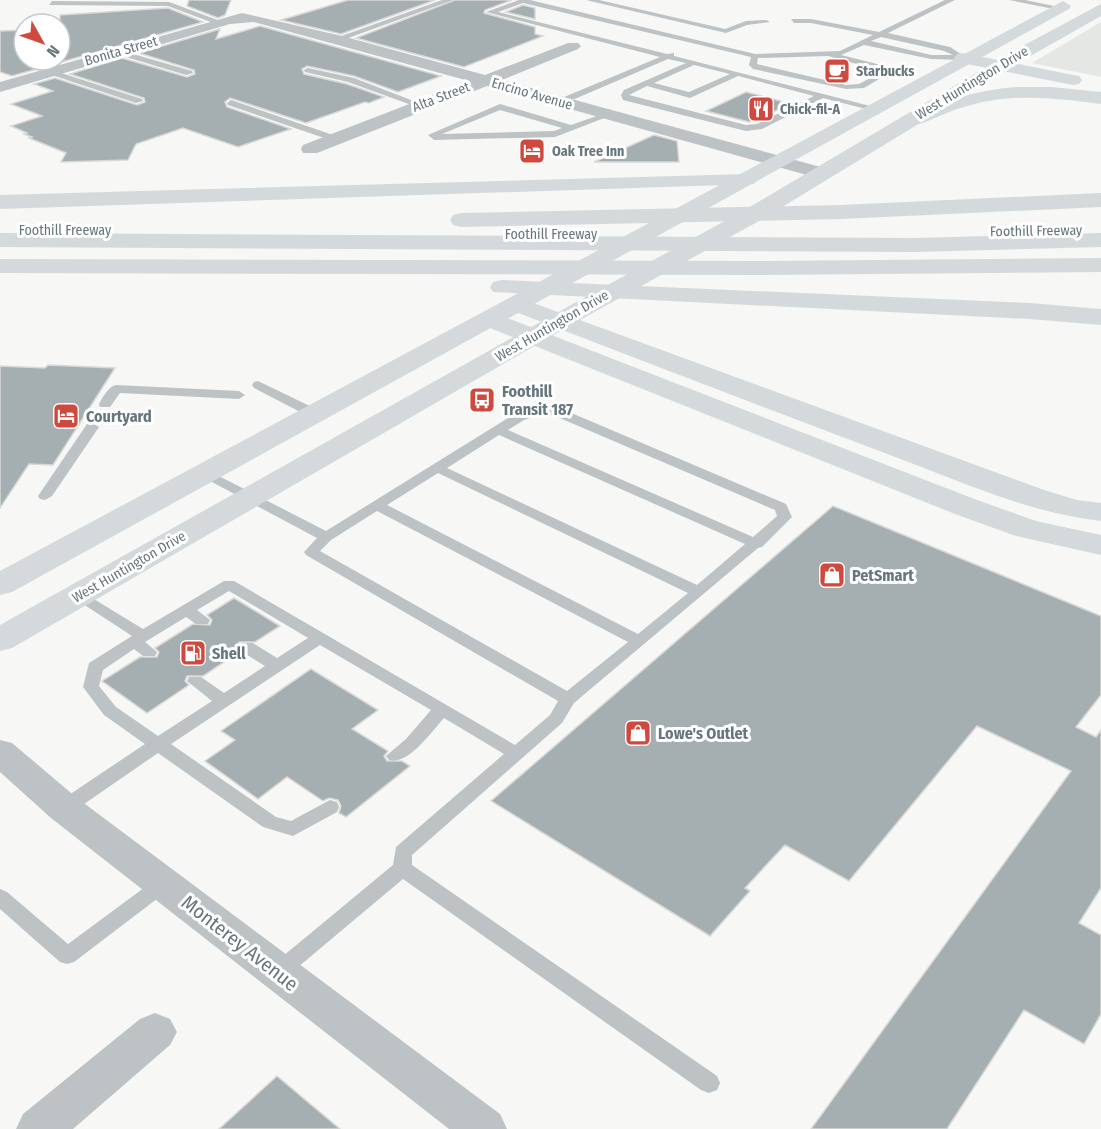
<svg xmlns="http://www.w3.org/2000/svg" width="1101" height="1129" font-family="'Fira Sans Condensed',sans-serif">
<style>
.built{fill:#e5e7e5}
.building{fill:#a5aeb1;stroke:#d9d9d8;stroke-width:1.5}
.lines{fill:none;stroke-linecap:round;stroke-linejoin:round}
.service{fill:#bdc2c4;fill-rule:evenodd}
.minor{fill:#bdc2c4;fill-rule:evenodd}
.primary{fill:#d4d9db;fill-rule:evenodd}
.motorway{fill:#d4d9db;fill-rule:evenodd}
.labels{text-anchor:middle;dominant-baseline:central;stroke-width:6;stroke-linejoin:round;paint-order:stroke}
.far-street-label{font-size:14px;fill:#66767d;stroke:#fff}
.far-poi-label{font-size:14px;font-weight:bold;fill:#66767d;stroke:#fff;text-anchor:start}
.poi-label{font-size:16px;font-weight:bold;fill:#66767d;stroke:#fff;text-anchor:start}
.near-street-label{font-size:20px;fill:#66767d;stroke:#fff}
</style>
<rect width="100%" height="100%" fill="#f7f7f5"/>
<path class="built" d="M1101,22V77L1032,63Z"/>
<path class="building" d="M189,0H231L225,15L218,18L187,6Z
M348,0H435L341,34L281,20Z
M455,0H512L485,10L484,13L535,27V34L543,36L464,67L356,38Z
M523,5L535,8V19L506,12Z
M168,8L203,22L12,76L0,72V31L24,30V60H60V15Z
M260,26L441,76L398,92L354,76L307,66L302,69L304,74L347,84L384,97L369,103L365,102L306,123L230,98L225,102L227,107L291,129L238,147L183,128L136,144L128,160L61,162L66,153L29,138L32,137L24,134L27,133L11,126L42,116L11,104L53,91L34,84L55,78L137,105L145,102L144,98L70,74L122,58L187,77L195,74L194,70L139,53L220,29L216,39Z
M746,92L792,104L749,122L706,111Z
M654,135L677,141L679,162H594Z
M48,365L115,368L53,465L29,464L0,508V366L45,368Z
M833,506L1101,616V695L1076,727L1096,737L1101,730V888L1079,923L1101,935V1014L1084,1044L1024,1010L947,1129H811L1071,771L977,726L849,881L785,845L745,888L750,891L710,936L491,801Z
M234,598L280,626L255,642H239L237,648L239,652L203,676H187L185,681L189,685L147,713L102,681L140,657H157L159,652L155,648L193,624L210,625L212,620L207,615Z
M311,669L378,710L352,729L388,751L384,756L387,761H402L410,766L346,817L339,813L341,806L338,800L329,798L323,801L287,777L258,799L205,761L235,740L221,731Z
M277,1076L340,1129H219Z"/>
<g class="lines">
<path class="service" d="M442,0H453L340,41L333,39Z
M519,0H530L755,54L840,51L873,35L811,23H794L791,19H811L879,32L945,0H955L888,33L950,47L967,58L963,60L931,59L864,45L841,55L877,64L889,73L864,88L846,89L753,69L749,65L751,57L523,3L498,12L667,54L674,53V56L878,108L874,111L823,98L762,129L746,131L623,100L621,95L624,90L686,63L668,59L563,104H557V100L660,57L486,12ZM881,37L944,51L953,55H931L871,41ZM828,56L871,68L880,73L859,84L846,85L757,64L758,58ZM694,65L730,74L689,92L654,83ZM738,76L814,96L757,124L746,125L629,95L647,86L690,98Z
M586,0H599L725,29L746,21L766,20L770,22L747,25L726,33Z
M1009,0H1025L1063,8L1059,10Z
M52,1L169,2L223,22L216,24L168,6L49,5Z
M119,50L192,71L193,73L186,75L116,54L115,52Z
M308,68L354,78L424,105L417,107L348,82L305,72L304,70Z
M52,70L142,99L143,101L136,103L49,74V70Z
M231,100L339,137L341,139L333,141L228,105L227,103Z
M500,104L571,125L608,112L612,115L555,137L434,140L428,135ZM500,110L562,128L554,131L442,134Z
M258,381L318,410L319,413L313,417L308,416L254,388L252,385L254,382Z
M116,385L239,391L245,395L239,399L120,393L110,407H100L99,404C103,397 108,387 116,385Z
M548,407L562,409L786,504L792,517L762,547L758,548L574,703L562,723L412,855V865L717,1076L720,1083L717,1090L709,1093L701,1090L403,879L285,978L278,981L271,978L268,972L271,966L393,865L396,847L504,754L444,718C432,731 408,766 389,760L386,756L406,739L431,710L320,645L171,744L276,817L291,821L330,800L337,802L339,807L337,812L293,836L263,827L158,753L71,813L64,815L57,813L55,808L57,803L145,744L104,715L83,687L89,663L132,636L74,598L71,595L74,592L79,590L143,629L224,581H234L515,745L550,715L558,701L306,555L304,552L317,538L197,474L204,470L209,471L326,531L508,418L528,410ZM540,415L555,416L775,510L777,516L753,537L508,430L524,420ZM499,435L745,544L697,585L447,468ZM438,473L688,593L638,634L387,505ZM377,511L628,642L567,691L320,551L331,540ZM229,591L308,638L277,658L253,643H241L239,647L241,651L265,666L224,693L201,677H189L187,681L212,701L158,736L116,707L99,686L103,670L134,649L143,656H155L157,652L145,642L186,617L196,624H208L210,620L197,610Z
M92,423L99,427L52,496L45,500L40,499L38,496L87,424Z
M163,876L170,879L173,884L170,889L74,962L67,964L60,962L0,909V889L7,892L68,944L156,879Z"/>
<path class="minor" d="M242,13L342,36L485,75L568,43H578L581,46L578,49L502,80L828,169L831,173L828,177H814L487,86L317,153H303L301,149L303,145L469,81L254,22L230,24L0,92V82Z
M0,740L12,743L77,798L500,1114L507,1129H449L51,818L0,772Z
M155,1013L170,1019L177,1032L170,1045L73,1129H16L23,1114L140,1019Z"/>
<path class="primary" d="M1063,1L1071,6L1069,9L12,592L0,595V571Z
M1101,4V16L1027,58L759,221L569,326L12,648L0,651V625L551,316L743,211L1015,50Z"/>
<path class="motorway" d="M963,53L1073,75L1079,76L1082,80L1079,84L1073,85L957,62L954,58L957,54Z
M1016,87H1051L1101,92V104C1058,98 1013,93 971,105C949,110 930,122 909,127L902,125L899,121L902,117C940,103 975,90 1016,87Z
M747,174L754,176L758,180L754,184L0,209V195Z
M1101,193V207L841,219L461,227L453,225L450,220L453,215L461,213L841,205Z
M0,233L915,238L1101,233V247L915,252L0,247Z
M1101,258V272L755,275L0,273V259L755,261Z
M502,280L1030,303L1101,309V325L1030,319L493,292L490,287L493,282Z
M517,297L1044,490L1077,500L1101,503V521C1028,513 958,480 890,455C762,407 635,358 508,309L505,304L508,299Z
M489,311L977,500L1036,521L1101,535V555L1016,536L955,514L480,324L476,319L480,314Z"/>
</g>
<defs>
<symbol id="cafe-square" viewBox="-11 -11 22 22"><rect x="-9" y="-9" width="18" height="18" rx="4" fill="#cf493e" stroke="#fff"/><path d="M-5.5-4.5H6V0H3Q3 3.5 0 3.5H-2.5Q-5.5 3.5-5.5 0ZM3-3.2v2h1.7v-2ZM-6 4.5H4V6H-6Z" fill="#fff"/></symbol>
<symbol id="restaurant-square" viewBox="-11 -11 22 22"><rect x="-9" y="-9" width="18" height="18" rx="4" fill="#cf493e" stroke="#fff"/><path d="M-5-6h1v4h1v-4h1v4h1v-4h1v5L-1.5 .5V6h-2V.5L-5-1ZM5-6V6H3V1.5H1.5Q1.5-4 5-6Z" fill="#fff"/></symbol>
<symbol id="hotel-square" viewBox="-11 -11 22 22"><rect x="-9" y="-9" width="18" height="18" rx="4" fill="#cf493e" stroke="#fff"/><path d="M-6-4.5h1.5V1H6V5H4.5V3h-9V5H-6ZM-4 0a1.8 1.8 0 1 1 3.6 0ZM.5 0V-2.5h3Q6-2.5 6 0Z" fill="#fff"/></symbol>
<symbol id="bus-square" viewBox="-11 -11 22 22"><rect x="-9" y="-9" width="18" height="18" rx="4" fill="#cf493e" stroke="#fff"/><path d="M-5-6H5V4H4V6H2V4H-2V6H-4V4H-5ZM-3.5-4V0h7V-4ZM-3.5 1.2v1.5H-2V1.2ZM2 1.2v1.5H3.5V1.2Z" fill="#fff"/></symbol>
<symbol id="shop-square" viewBox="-11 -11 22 22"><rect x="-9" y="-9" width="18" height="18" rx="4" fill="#cf493e" stroke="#fff"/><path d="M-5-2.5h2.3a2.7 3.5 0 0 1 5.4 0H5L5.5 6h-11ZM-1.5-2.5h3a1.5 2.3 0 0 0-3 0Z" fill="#fff"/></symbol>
<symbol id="fuel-square" viewBox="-11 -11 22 22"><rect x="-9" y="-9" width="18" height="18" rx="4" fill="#cf493e" stroke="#fff"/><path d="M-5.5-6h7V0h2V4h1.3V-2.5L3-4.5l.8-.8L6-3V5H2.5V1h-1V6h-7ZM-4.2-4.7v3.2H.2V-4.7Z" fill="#fff"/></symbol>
</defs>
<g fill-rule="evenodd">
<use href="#cafe-square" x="822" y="56" width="30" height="30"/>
<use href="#restaurant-square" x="746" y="94" width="30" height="30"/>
<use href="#hotel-square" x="517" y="136" width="30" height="30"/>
<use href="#bus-square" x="467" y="385" width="30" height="30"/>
<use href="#hotel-square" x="51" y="401" width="30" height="30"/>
<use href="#shop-square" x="817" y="560" width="30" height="30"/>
<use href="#fuel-square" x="178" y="638" width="30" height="30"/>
<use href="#shop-square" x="623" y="718" width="30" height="30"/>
</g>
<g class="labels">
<g class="far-street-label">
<text transform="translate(121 51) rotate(-16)">Bonita Street</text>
<text transform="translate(972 83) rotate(-31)">West Huntington Drive</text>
<text transform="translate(532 94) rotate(16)">Encino Avenue</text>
<text transform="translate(441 97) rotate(-21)">Alta Street</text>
<text x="65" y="230">Foothill Freeway</text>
<text transform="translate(1036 231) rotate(-1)">Foothill Freeway</text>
<text x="551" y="234">Foothill Freeway</text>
<text transform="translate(552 326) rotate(-30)">West Huntington Drive</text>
<text transform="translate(129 567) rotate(-30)">West Huntington Drive</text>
</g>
<g class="far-poi-label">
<text x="856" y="71">Starbucks</text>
<text x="780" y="109">Chick-fil-A</text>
<text x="552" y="151">Oak Tree Inn</text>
</g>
<g class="poi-label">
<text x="502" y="391">Foothill<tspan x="502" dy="18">Transit 187</tspan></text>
<text x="86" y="416">Courtyard</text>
<text x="852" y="575">PetSmart</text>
<text x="212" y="653">Shell</text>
<text x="658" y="733">Lowe's Outlet</text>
</g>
<g class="near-street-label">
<text transform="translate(240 943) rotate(38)">Monterey Avenue</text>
</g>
</g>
<g transform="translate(42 42) rotate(130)"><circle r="28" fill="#ffffff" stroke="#c2c8cb" stroke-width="1.5"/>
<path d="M0-4.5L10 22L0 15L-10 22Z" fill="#cf493e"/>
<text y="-9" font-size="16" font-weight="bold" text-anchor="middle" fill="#66767d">N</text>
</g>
</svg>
